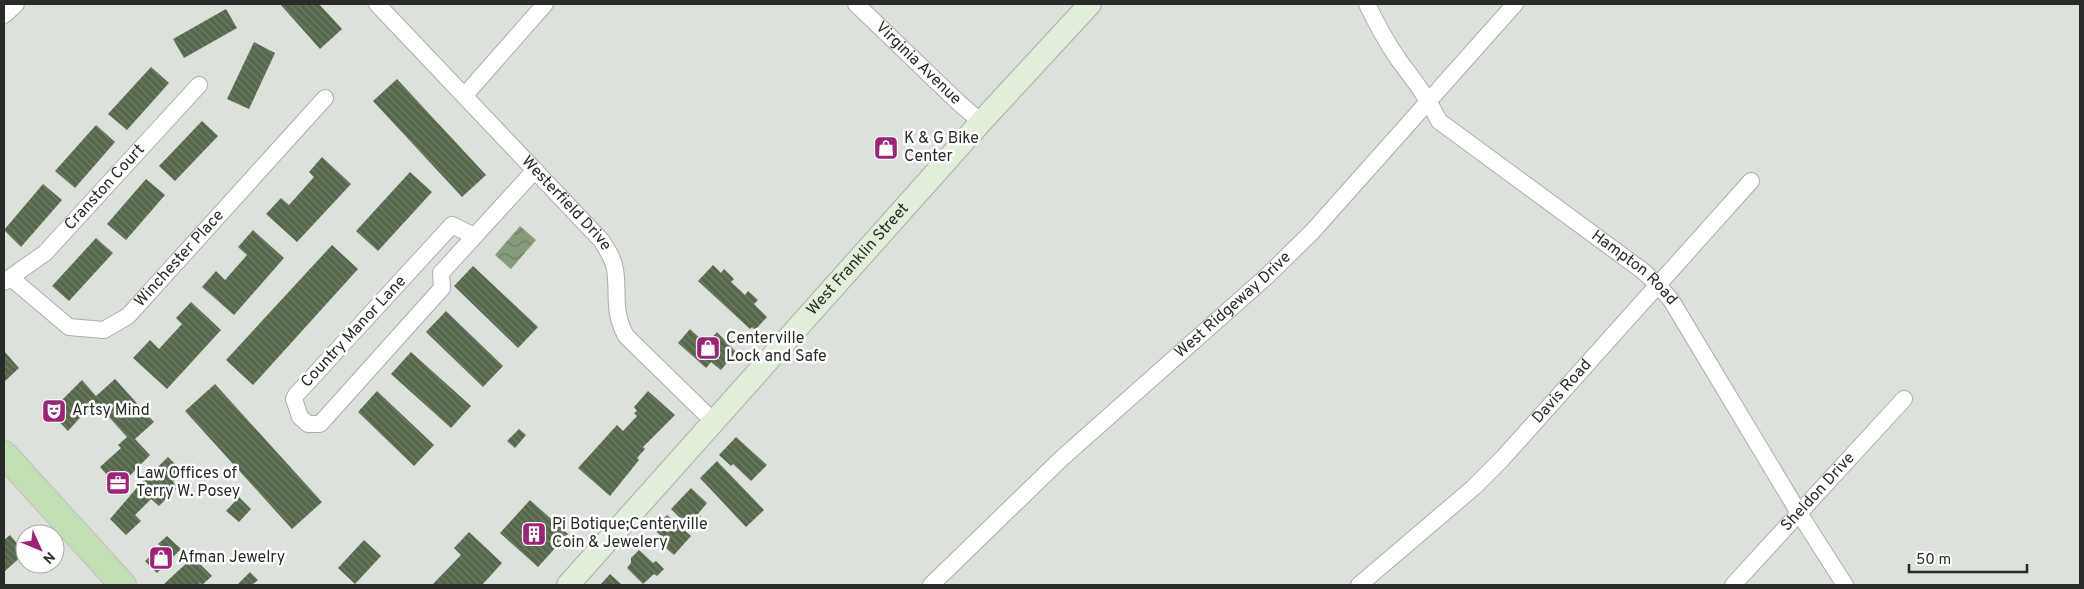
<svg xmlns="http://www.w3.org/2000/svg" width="2084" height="589" font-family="Overpass,sans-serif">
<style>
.water{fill:url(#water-waves)}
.building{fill:url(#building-back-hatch)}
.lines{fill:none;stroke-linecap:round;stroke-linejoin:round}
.street-casing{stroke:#aaaea8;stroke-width:18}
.secondary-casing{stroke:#aaaea8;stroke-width:24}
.primary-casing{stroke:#bfbfbe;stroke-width:28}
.street{stroke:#fff;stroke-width:16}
.secondary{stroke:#e1efda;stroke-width:22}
.primary{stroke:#c3dfb4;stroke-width:26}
.labels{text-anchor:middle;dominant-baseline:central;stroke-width:5;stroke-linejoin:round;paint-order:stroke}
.street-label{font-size:16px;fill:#292b28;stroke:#fff}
.poi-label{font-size:16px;fill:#292b28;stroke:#fff;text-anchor:start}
</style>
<defs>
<pattern id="water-waves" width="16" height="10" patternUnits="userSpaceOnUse" patternTransform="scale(1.25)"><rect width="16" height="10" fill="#869a7c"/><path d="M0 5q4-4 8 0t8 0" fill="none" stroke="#6e7e66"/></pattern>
<pattern id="building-back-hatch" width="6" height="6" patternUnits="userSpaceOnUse" patternTransform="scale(1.25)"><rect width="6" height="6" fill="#56684c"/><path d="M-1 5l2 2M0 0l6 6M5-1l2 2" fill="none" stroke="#707e68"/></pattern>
</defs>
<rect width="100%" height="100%" fill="#dde1db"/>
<path class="water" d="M520,226L536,240L511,269L495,255Z"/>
<path class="building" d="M280,4H319L342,29L320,49Z
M226,9L237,28L184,58L173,39Z
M254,42L275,53L249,109L227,99Z
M151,67L169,83L127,130L108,114Z
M397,79L486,175L462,197L373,101Z
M202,121L218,136L175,181L159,166Z
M96,125L115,142L75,188L55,171Z
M322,157L351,184L297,242L266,214L281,198L289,205L314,177L309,172Z
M410,172L432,192L378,251L356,231Z
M146,179L165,195L126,240L107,224Z
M43,184L62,200L21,247L4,230Z
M253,230L284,258L234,315L202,287L216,271L225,280L247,255L238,247Z
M96,238L113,253L69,301L52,286Z
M332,245L358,269L253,385L226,360Z
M713,265L721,273L724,269L734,279L731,282L745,295L748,291L758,300L754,304L767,317L755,330L752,327L750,329L698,281Z
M473,266L538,327L518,348L454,286Z
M191,302L221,330L167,389L133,358L150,340L159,349L182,324L176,318Z
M446,311L503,366L483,387L426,332Z
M690,329L706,344L717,332L736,352L721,370L711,362L706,368L678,343Z
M4,351L19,368L4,382Z
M411,352L471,406L451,428L391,374Z
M115,379L154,422L135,439L150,455L118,488L100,467L121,448L118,445L127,437L98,405L91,412L88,410L86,411L68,431L50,412L82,380L96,396Z
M215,384L322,502L292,529L185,411Z
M377,391L434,445L414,466L358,412Z
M648,391L675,415L643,447L645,449L637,458L639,460L610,496L578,468L617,425L623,431L637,416L634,413L637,411L634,407Z
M519,429L526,435L515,448L507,441Z
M736,437L767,465L751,481L733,464L731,466L719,455Z
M168,457L183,472L173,482L178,487L159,506L151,499L135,515L141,521L126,535L110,519L141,483Z
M717,461L764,510L746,527L700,478Z
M691,488L707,503L698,514L701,516L691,529L671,509Z
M239,497L251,509L239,522L226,511Z
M530,500L568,534L538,567L500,533Z
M667,515L691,536L674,555L659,542L663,538L654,529Z
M469,532L502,563L482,585H432L461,555L454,548Z
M10,535L25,553L4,572V540Z
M167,536L181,549L157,573L145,561L161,546L158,544Z
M364,540L381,556L355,584L338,568Z
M639,550L653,563L656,561L664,569L657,576L654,574L643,584L627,568L631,563V558Z
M193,557L212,576L202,585L200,583L198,585H165L164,584Z
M250,572L258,580L252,585H237Z
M610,574L622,585H600Z"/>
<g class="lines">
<defs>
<g id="street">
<path id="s1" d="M377,4L601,240C607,249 613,258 615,269C619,295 612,310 626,336L714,422"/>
<path id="s2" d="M856,4L959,103L981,122"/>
<path id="s3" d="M1367,4C1376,23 1386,41 1398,59C1413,79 1428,98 1439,121L1643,271L1658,285L1671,300L1799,513L1845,585"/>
<path d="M4,15L16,4"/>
<path d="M465,95L545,4"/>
<path d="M474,236L452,225L296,395L294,399L300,417L308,424H320L442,288L441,273L535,170"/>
<path id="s4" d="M11,278L69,327L104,330L128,316L325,98"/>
<path id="s5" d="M4,282L45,253L199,85"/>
<path id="s6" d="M931,585L1062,458L1266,277L1312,232L1515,4"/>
<path id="s7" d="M1359,585L1473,488L1502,459L1751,181"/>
<path id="s8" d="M1733,585L1904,399"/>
</g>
<g id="secondary">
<path id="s9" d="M568,585L981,122L1090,4"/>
</g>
<path id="primary" d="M4,454L123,585"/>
</defs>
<use href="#street" class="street-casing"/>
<use href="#secondary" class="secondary-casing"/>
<use href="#primary" class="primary-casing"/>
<use href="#street" class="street"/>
<use href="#secondary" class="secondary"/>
<use href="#primary" class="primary"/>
</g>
<defs>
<symbol id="shop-square" viewBox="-11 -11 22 22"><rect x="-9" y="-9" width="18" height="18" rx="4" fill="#a02276" stroke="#fff"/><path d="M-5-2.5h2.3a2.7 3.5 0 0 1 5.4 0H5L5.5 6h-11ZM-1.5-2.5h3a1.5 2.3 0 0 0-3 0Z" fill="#fff"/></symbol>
<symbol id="theatre-square" viewBox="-11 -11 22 22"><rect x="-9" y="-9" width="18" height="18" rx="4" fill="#a02276" stroke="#fff"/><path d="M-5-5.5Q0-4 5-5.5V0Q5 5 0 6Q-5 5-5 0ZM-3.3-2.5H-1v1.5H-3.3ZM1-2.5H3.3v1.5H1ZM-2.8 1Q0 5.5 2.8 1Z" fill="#fff"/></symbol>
<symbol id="office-square" viewBox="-11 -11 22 22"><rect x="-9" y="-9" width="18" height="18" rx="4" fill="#a02276" stroke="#fff"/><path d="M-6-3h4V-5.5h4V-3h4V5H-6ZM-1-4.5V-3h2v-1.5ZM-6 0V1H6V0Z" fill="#fff"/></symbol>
<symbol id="building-square" viewBox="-11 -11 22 22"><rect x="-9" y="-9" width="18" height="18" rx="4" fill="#a02276" stroke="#fff"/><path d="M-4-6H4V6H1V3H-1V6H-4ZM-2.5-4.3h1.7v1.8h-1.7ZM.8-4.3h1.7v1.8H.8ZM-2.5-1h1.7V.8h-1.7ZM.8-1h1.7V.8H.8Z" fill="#fff"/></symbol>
</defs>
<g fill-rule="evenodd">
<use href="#shop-square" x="872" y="134" width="28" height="28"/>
<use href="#shop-square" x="694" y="334" width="28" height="28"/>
<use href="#theatre-square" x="40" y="397" width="28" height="28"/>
<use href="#office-square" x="104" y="469" width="28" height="28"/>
<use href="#building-square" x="520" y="520" width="28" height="28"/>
<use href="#shop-square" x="147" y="544" width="28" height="28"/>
</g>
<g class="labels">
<g class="street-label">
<text stroke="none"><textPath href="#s2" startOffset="86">Virginia Avenue</textPath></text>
<text stroke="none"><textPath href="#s5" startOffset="139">Cranston Court</textPath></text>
<text stroke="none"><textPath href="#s1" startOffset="275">Westerfield Drive</textPath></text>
<text stroke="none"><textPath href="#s4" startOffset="216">Winchester Place</textPath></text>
<text stroke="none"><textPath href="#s9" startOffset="436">West Franklin Street</textPath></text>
<text stroke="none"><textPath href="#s3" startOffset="382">Hampton Road</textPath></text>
<text stroke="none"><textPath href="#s6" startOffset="412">West Ridgeway Drive</textPath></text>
<text transform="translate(354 332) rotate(-47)">Country Manor Lane</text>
<text stroke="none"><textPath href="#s7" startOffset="281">Davis Road</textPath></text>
<text stroke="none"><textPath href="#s8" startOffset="126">Sheldon Drive</textPath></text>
</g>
<g class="poi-label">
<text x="904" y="139">K &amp; G Bike<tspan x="904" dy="18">Center</tspan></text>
<text x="726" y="339">Centerville<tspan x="726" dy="18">Lock and Safe</tspan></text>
<text x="72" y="411">Artsy Mind</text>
<text x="136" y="474">Law Offices of<tspan x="136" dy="18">Terry W. Posey</tspan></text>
<text x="552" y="525">Pi Botique;Centerville<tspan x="552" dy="18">Coin &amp; Jewelery</tspan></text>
<text x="178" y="558">Afman Jewelry</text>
</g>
</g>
<rect width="2084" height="589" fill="none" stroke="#292b28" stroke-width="10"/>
<g transform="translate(40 549) rotate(134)"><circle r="24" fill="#ffffff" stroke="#a9aaa9"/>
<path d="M0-4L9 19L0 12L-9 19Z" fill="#a02276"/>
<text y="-8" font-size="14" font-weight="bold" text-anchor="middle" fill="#292b28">N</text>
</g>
<path d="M1909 564v8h118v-8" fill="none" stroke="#292b28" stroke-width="2.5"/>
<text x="1916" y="564" font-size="15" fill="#292b28" stroke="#ffffff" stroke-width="4" paint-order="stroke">50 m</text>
</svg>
